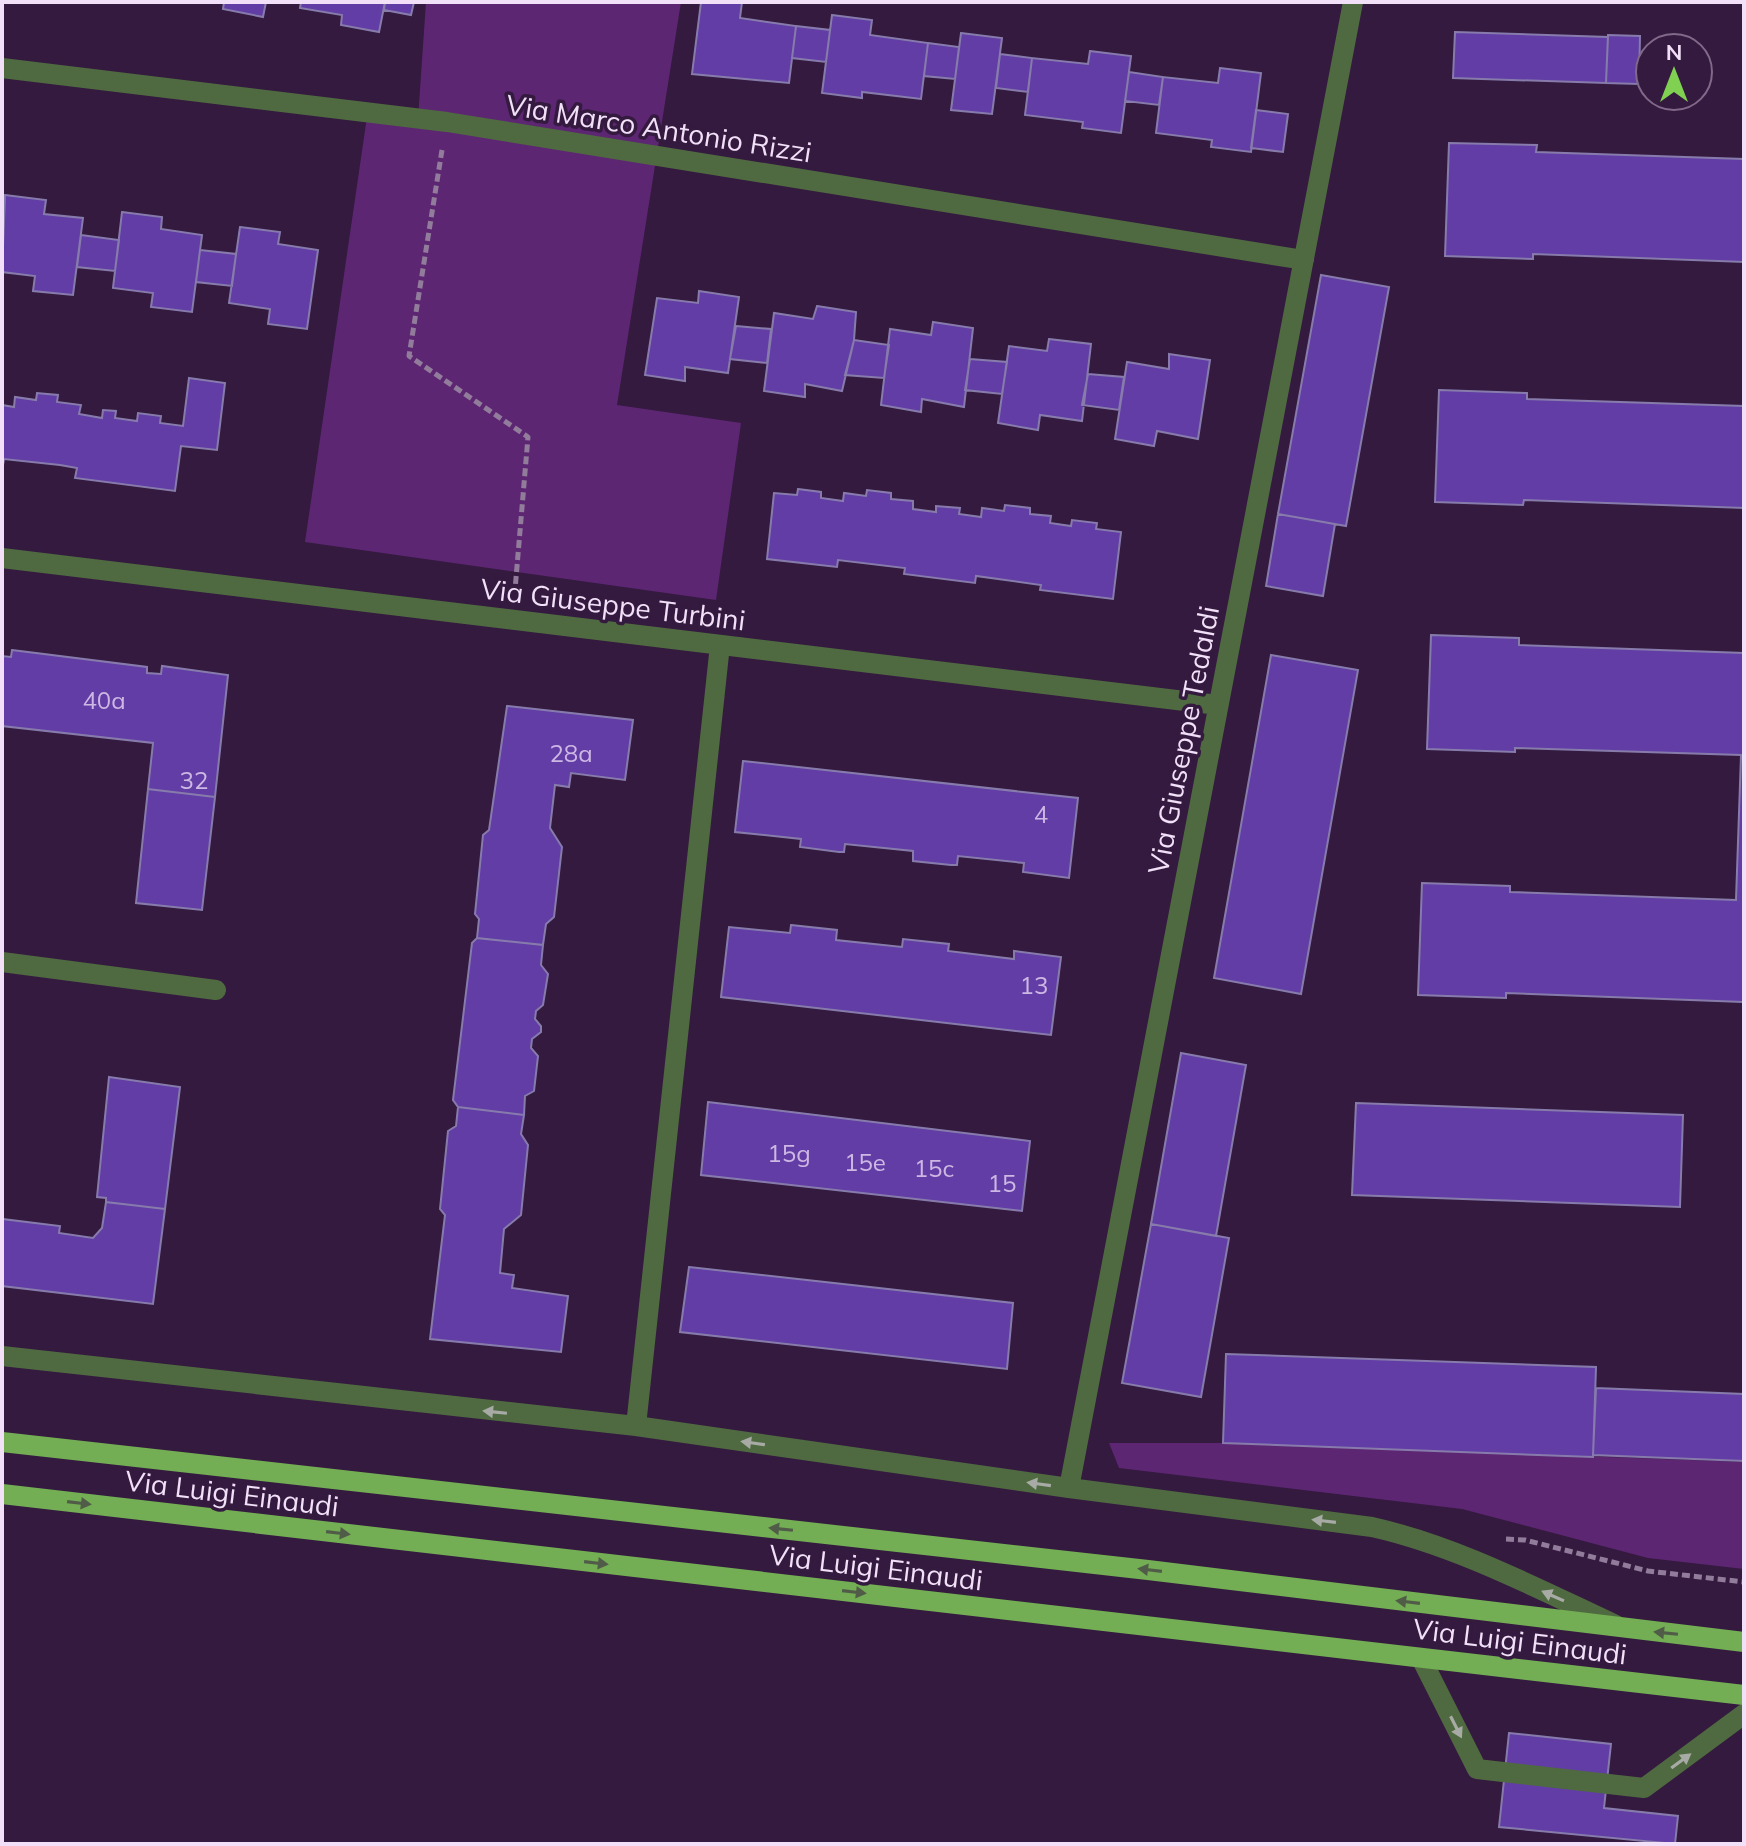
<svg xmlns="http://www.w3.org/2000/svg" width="1746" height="1846" font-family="Mulish,sans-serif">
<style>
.green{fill:#5d2672}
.building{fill:#613da5;stroke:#877bac;stroke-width:2}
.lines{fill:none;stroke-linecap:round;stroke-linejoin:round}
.path{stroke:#927c9b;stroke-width:5;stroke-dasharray:8 4;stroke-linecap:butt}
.minor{stroke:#4f6a40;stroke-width:20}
.major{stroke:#73ad54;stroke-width:20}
.oneway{fill:#a8aba5}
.oneway2{fill:#505c48}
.labels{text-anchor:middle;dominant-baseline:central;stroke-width:7;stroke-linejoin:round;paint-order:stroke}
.number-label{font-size:24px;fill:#cdb7e3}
.street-label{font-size:28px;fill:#f1e0f8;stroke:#341a3f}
</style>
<rect width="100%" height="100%" fill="#341a3f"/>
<path class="green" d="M426,2H681L617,405L741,423L716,600L305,542L367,117L418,119Z
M1109,1443H1223L1744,1462V1569L1648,1558L1462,1509L1119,1468Z"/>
<path class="building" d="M224,2H266L263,17L223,9Z
M301,2H385L379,32L341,25L342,15L300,8Z
M385,2H414L411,15L384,10Z
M701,2H742L740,18L796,26L789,83L692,74Z
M832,15L872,20L870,35L928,43L921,99L862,92V98L822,93Z
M796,26L830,30L826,62L792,58Z
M1455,32L1608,37L1606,83L1453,78Z
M961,33L1002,38L992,114L951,110Z
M1608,35L1640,36L1639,84L1606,83Z
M928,43L959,47L955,79L924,76Z
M1090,51L1131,56L1121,133L1082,128L1083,122L1025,115L1032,58L1088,64Z
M1000,54L1032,58L1028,92L996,88Z
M1220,68L1261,73L1251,152L1211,147L1212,140L1156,133L1163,77L1218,83Z
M1129,72L1163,77L1159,105L1125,101Z
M1256,110L1288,114L1283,152L1251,148Z
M1449,143L1537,145L1536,152L1744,159V262L1533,254V259L1445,256Z
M5,195L46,200L44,214L83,218L73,295L33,291L35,276L2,272Z
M122,212L162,217L161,229L202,235L192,312L151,307L153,293L113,288Z
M240,227L280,232L278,244L318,250L307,329L268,324L270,309L229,303Z
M81,235L119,240L115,271L77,267Z
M200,250L236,254L232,286L196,282Z
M1321,275L1389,287L1346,526L1278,514Z
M699,291L739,297L728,373L685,367V381L645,375L657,298L698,303Z
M817,306L856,312L854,340L842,391L805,384V397L764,391L774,313L813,319Z
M933,322L973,328L964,407L922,399L921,412L881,405L890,329L931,335Z
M736,326L771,329L767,363L730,359Z
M1049,339L1091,344L1082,421L1040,415L1038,430L998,423L1009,346L1047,351Z
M854,340L889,345L884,378L845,375Z
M1169,354L1210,360L1198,439L1157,431L1154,446L1115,439L1127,362L1169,369Z
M970,359L1007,362L1002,394L965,390Z
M1088,374L1124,377L1119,410L1082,405Z
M189,378L225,383L217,450L181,446L175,491L75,478L77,468L60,465L4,459L2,471V405L14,407L15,397L36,400L37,393L58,395L57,402L81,405L79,414L102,418L103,410L116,411L115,418L137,421L138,413L161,416L160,423L183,426Z
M1439,390L1527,393V399L1744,406V508L1524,500L1523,505L1435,502Z
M798,489L821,492V498L843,501L844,493L866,496L867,490L891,493V499L913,501V509L936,512V506L960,508L959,514L981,517L982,508L1004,511L1005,505L1030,508V514L1051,516L1050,523L1071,526L1072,520L1097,523L1096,529L1121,532L1113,599L1040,590L1041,585L976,576L975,583L904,574L905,568L838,560L837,567L767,559L774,493L797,495Z
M1278,514L1335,524L1323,596L1266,586Z
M1431,635L1519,638V645L1744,653V1008L1743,1002L1506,993V998L1418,995L1422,883L1510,886V892L1736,900L1741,755L1515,748V752L1427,749Z
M12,650L147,667V673L161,674L162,666L228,675L215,797L148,789L153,743L2,726V656L11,657Z
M1271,655L1358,670L1301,994L1214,978Z
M507,706L633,720L625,780L571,773L569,787L555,785L550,828L562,847L554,917L546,924L543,945L477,938L479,919L475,914L483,835L489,830Z
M743,761L1078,798L1069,878L1023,872L1024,863L958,856L957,865H951L913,861V851L845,844L844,852H839L800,847L801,839L735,832Z
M148,789L215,797L202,910L136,903Z
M791,925L837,930L836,940L902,947L903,939L949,944L948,951L1014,959V951L1061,957L1051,1035L721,997L729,927L790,933Z
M477,938L543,945L541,965L548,974L543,1005L536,1011L535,1019L541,1026V1032L532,1039L531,1048L538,1056L534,1091L525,1096L524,1115L458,1107L453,1100L472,943Z
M1181,1053L1246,1065L1216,1236L1151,1224Z
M109,1077L180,1087L165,1209L106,1202V1198L97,1197Z
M708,1102L1030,1141L1022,1211L701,1175Z
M1356,1103L1683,1115L1680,1207L1352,1195Z
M458,1107L524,1115L521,1134L528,1145L521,1215L504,1229L500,1273L514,1275L512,1288L568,1296L561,1352L430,1339L445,1215L440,1209L448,1131L456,1126Z
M106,1202L165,1209L153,1304L2,1286V1219L60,1226L59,1233L93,1238L102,1228Z
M1151,1224L1229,1238L1201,1397L1122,1383Z
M689,1267L1013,1303L1007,1369L680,1332Z
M1226,1354L1596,1367L1593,1457L1223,1443Z
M1596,1388L1744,1394V1461L1593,1455Z
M1509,1733L1611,1744L1604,1808L1678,1816L1675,1844L1499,1827Z"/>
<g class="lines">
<path class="path" d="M442,150L409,356L528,437L515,590
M1506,1539L1525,1540L1648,1571L1744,1582"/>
<path class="minor" d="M2,68L447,122L1304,260
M2,558L1218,705
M2,962L216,990
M2,1356L636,1426L1069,1488L1372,1527C1457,1546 1538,1589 1616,1625
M636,1426L720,645
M1069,1488L1353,2
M1421,1658L1477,1769L1644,1788L1744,1714"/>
<path class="major" d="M2,1442L1148,1570L1744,1642
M2,1494L1744,1695"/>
</g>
<defs><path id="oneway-solid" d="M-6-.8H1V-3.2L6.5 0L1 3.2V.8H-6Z" transform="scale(2)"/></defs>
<g class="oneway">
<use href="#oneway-solid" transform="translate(495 1412) rotate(-174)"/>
<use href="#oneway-solid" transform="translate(753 1443) rotate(-172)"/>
<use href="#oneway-solid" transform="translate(1039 1484) rotate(-172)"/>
<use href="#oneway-solid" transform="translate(1324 1521) rotate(-173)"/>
<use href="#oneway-solid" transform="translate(1553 1596) rotate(-156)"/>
<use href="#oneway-solid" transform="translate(1456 1727) rotate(63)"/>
<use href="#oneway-solid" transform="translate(1681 1761) rotate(-36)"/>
</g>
<g class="oneway2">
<use href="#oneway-solid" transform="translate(79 1503) rotate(7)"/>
<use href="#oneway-solid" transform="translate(781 1529) rotate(-174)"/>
<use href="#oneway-solid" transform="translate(338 1533) rotate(7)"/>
<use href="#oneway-solid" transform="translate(596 1563) rotate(7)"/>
<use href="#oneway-solid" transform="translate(1150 1570) rotate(-173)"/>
<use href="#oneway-solid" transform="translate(854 1592) rotate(7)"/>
<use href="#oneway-solid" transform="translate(1408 1602) rotate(-173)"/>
<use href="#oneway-solid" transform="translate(1666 1633) rotate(-174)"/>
</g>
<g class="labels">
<g class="number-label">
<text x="104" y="700">40a</text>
<text x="571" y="753">28a</text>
<text x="194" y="780">32</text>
<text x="1041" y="814">4</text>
<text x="1034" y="985">13</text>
<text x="789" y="1153">15g</text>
<text x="865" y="1162">15e</text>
<text x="934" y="1168">15c</text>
<text x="1002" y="1183">15</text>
</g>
<g class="street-label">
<text transform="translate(659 128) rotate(9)">Via Marco Antonio Rizzi</text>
<text transform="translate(613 604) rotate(7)">Via Giuseppe Turbini</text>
<text transform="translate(1183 740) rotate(-79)">Via Giuseppe Tedaldi</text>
<text transform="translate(232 1493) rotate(7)">Via Luigi Einaudi</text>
<text transform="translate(876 1567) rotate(7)">Via Luigi Einaudi</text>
<text transform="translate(1520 1641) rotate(7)">Via Luigi Einaudi</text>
</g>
</g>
<rect width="1746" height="1846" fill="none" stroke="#f1e0f8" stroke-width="8"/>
<g transform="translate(1674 72)"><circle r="38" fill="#341a3f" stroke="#806989" stroke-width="2"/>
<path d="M0-6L14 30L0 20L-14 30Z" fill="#80d051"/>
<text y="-12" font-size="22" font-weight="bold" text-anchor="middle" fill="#f1e0f8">N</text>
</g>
</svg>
